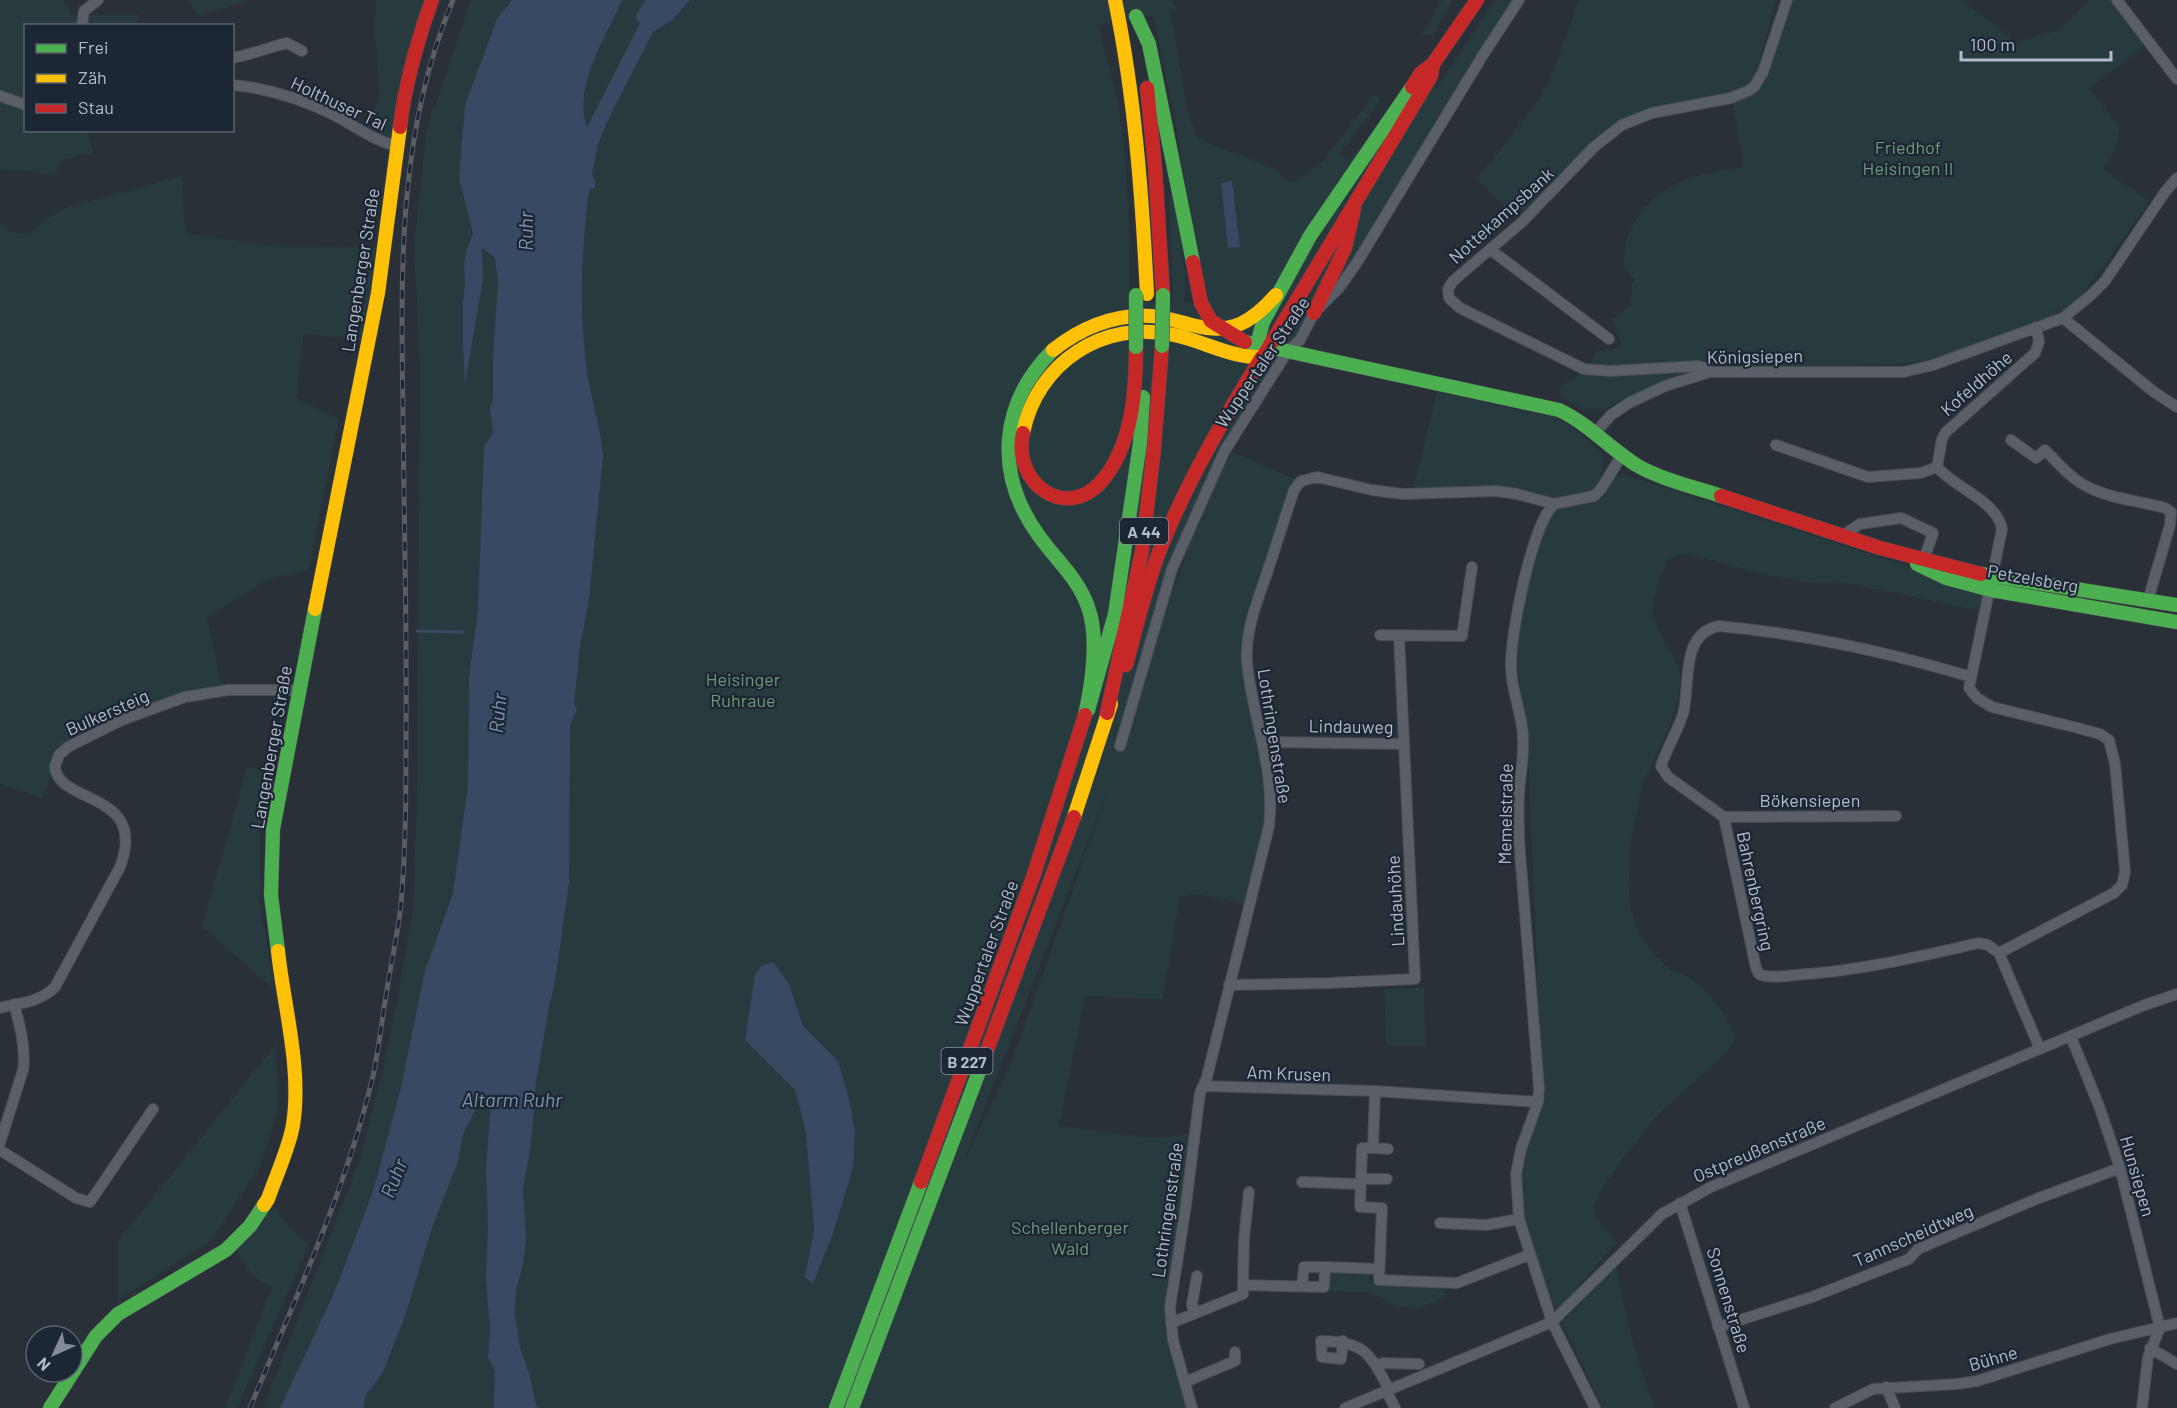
<svg xmlns="http://www.w3.org/2000/svg" width="2177" height="1408" font-family="Barlow,sans-serif">
<style>
.green{fill:#273a3e;fill-rule:evenodd}
.water{fill:#384963}
.lines{fill:none;stroke-linecap:round;stroke-linejoin:round}
.stream{stroke:#384963;stroke-width:3}
.street-casing{stroke:#484c53;stroke-width:12}
.fast-casing{stroke:#484c53;stroke-width:15}
.slow-casing{stroke:#484c53;stroke-width:15}
.jam-casing{stroke:#484c53;stroke-width:15}
.street{stroke:#5a5e66;stroke-width:10}
.fast{stroke:#4caf50;stroke-width:14}
.slow{stroke:#ffc107;stroke-width:14}
.jam{stroke:#c62828;stroke-width:14}
.rail-casing{stroke:#595d64;stroke-width:5}
.rail{stroke:#1d2633;stroke-width:3;stroke-dasharray:9;stroke-linecap:butt}
.fast-bridge-casing{stroke:#474c53;stroke-width:15;stroke-linecap:butt}
.fast-bridge{stroke:#4caf50;stroke-width:14}
.labels{text-anchor:middle;dominant-baseline:central;stroke-width:4.5;stroke-linejoin:round;paint-order:stroke}
.shield{fill:#1d2633;stroke:#878f9c;stroke-width:1.5}
.shield-label{font-size:16px;font-weight:bold;fill:#b4bcc9}
.street-label{font-size:18px;fill:#b4bcc9;stroke:#1d2633}
.park-label{font-size:18px;fill:#6b9a76;stroke:#1d2633}
.water-label{font-size:20px;font-style:italic;fill:#7c92b1;stroke:#1d2633}
</style>
<rect width="100%" height="100%" fill="#2a3038"/>
<path class="green" d="M0,0H64L71,15L138,14L137,25L26,26V130L87,131L94,153L63,159L54,175L34,172L0,170Z
M188,0H252L198,16L191,7Z
M376,0H430L394,144L364,127L380,99L375,33Z
M471,0H1170L1178,11L1169,13L1173,26L1188,113L1197,136L1207,143L1273,168L1287,181H1297L1322,162L1374,94L1381,100L1339,154L1348,160L1371,136L1413,73L1437,87L1495,0H1516L1364,258L1330,292L1336,274L1317,304L1300,340L1276,367L1222,451L1187,523L1168,599L1183,565L1192,527L1228,450L1299,481L1295,486L1287,506L1247,630C1243,657 1249,681 1254,708C1260,735 1265,762 1267,790C1271,824 1256,870 1249,904L1196,894L1180,896L1163,999L1085,996L1059,1126L1152,1138L1192,1133L1185,1210L1169,1306L1173,1342L1191,1408H263L360,1159L382,1074L398,996L413,908L417,798L420,367L414,245L426,136L431,113L438,99ZM1153,16L1175,119L1188,201L1210,305L1185,303V271L1174,195H1169L1173,302H1130C1129,234 1130,162 1116,94C1111,71 1103,49 1099,26ZM1232,181L1240,247L1228,248L1221,183ZM1110,784L1014,1056L964,1162V1161Z
M1442,0H1453L1433,36L1422,35Z
M1579,0H1776L1755,77L1743,90L1623,121L1518,221L1477,179L1539,100L1553,73Z
M1790,0H1962L2017,43L2061,29L2089,0H2111L2147,44L2089,88L2120,128L2116,147L2103,170L2150,201L2084,293L2073,302L2047,312L2071,304L2072,306L2062,311L1997,337L1920,362L1830,368L1723,369L1688,372L1633,395L1602,410L1583,409L1569,402L1560,393L1561,385C1580,375 1589,372 1597,351L1617,348L1621,342L1614,325L1613,319L1631,305L1632,283L1635,280L1625,270C1618,230 1649,194 1685,180C1703,173 1725,171 1744,167L1732,100L1750,93Z
M182,176L185,234L275,246L377,248L373,293L361,341L304,333L296,398L339,419L309,569L263,582L207,618L222,686L65,746L42,798L0,784V223L10,232L29,234L45,219L66,208Z
M1437,392L1553,417L1573,428L1603,454C1607,493 1583,497 1551,498L1413,489Z
M1624,474L1988,593L1982,611L1847,583C1794,587 1740,567 1689,554L1676,555L1666,561L1656,591L1652,611L1659,632L1680,669V686L1677,704L1665,738L1642,785L1630,845L1629,892L1631,912L1639,933L1653,953L1671,971L1687,976L1701,987L1714,1000L1725,1015L1736,1039L1722,1056L1657,1116L1621,1161L1605,1184L1593,1208L1599,1221L1617,1242L1562,1305L1554,1307L1549,1300L1523,1218L1519,1189L1522,1162L1542,1088L1528,756L1515,647L1524,597L1541,528L1553,511L1560,507L1601,499L1616,477Z
M247,767L273,772L260,829V903L275,991L202,926Z
M1424,987L1425,1045L1386,1046L1384,989Z
M276,1044L278,1110L261,1164L211,1241L118,1300V1241Z
M269,1200L289,1227L309,1245L237,1408H225L272,1287L253,1277L234,1248Z
M1616,1267C1625,1316 1637,1362 1655,1408H1603L1562,1322Z
M1327,1273L1370,1275V1284L1449,1287L1443,1291L1446,1297L1419,1308L1396,1307L1373,1293L1327,1291Z"/>
<path class="water" d="M512,0H622C607,35 572,88 587,127L640,23L635,18L645,0H690L672,20L653,32L607,122L598,144L592,175L595,180V188L590,189L589,192C581,246 579,316 587,371C591,400 601,427 603,456L589,599L580,647L574,704L577,710L570,725L569,883L555,982L549,1006L536,1083L531,1144L523,1189L526,1237L524,1259L516,1291L515,1314L520,1347L529,1373L537,1408H494L495,1370L488,1358L490,1328L486,1280L488,1226L486,1169L490,1112L488,1103L480,1101L463,1134L458,1161L432,1228L404,1319L383,1372L365,1397L364,1408H280L333,1295L373,1192L401,1087L425,971L453,893L468,786L469,678L478,609L484,447L493,432L490,409L493,399V357L498,283L495,258L482,248L483,279L465,384L463,348V303L465,284L464,263L467,248L473,234L459,178L465,105L497,19Z
M1232,181L1240,247L1228,248L1221,183Z
M773,962L789,984L803,1026L838,1061L849,1099L855,1132L853,1168L833,1233L813,1284L805,1277L814,1230L806,1132L795,1090L745,1040L755,975L761,966Z"/>
<g class="lines">
<path class="stream" d="M417,631L463,632"/>
<defs>
<path id="street" d="M2117,0L2177,79
M82,26L84,11L98,0
M232,58C251,55 269,47 287,43L302,51
M232,85C268,88 302,99 334,115C355,126 373,140 396,146
M0,96L26,105
M1491,250L1609,339
M2063,318L2154,392L2177,407
M1710,372L1706,368L1698,366L1610,371L1584,369L1460,308L1449,298L1448,289L1453,281L1522,222L1594,147L1622,125L1652,113L1731,98L1748,91L1754,87L1763,72L1787,0
M1595,433L1611,415L1629,403L1665,386L1710,372H1904L1933,365L2063,318L2091,295L2105,281L2165,192L2177,178
M2011,440L2036,458L2045,450C2058,463 2071,479 2088,487C2111,499 2140,501 2165,508L2171,512L2170,525L2148,600
M1776,445L1868,477L1921,473L1937,467
M1937,467C1955,488 1997,501 2002,529L1969,688L1977,698L1992,707L2074,727L2100,734L2109,740L2115,764L2125,871L2122,885L2114,893L1999,953
M1937,467L1942,439L1946,432L2035,353L2039,342L2036,327
M1842,536L1860,524L1901,518L1933,533L1924,559
M1380,635L1462,636L1472,567
M1971,677C1888,652 1805,634 1719,626C1679,634 1691,686 1683,714C1677,732 1667,748 1661,766L1668,777L1724,817L1756,968L1759,974C1769,979 1784,976 1796,975C1858,971 1918,957 1979,943L1988,945L1999,953L2040,1049
M1262,742L1403,744
M1120,746L1172,569L1224,452L1277,368L1288,351L1300,340L1314,313L1339,288L1356,264L1483,55L1519,0
M1724,817L1896,816
M1229,985L1329,983L1415,979L1399,636
M0,1008C20,1003 40,1002 55,987L120,867C149,790 56,805 55,766L59,755L68,747L122,720L185,697L228,690H299
M2071,1037L2099,1106L2120,1168L2160,1328
M1203,1086L1375,1091L1538,1102
M1375,1091L1373,1148H1362L1360,1207L1382,1208L1379,1280L1457,1283L1529,1255
M0,1143L23,1070C26,1048 20,1026 14,1004
M1373,1148L1388,1149
M0,1150L76,1198L90,1202L153,1109
M1361,1179H1387
M1302,1182L1361,1184
M1680,1203L1744,1408
M1440,1223L1486,1225L1519,1219
M1243,1285L1244,1239L1249,1192
M1302,1286L1304,1267H1325
M1194,1314L1192,1304L1197,1276
M1171,1323L1243,1294V1285L1324,1287L1325,1267L1379,1269
M1718,1327L1812,1297L1909,1259L1918,1249L2039,1198L2120,1168
M1343,1341L1341,1359L1322,1357L1321,1341C1366,1342 1369,1353 1389,1389
M2150,1348L2177,1364
M1376,1366L1383,1363L1419,1364
M1185,1382L1235,1361V1352
M1886,1387L1895,1408
M1386,1390L1395,1408
M1192,1408L1173,1340L1170,1307L1185,1212L1200,1093L1207,1077L1269,826C1276,770 1252,717 1247,662C1245,631 1257,602 1267,573C1276,545 1285,517 1294,490L1301,481L1317,477L1372,490L1403,494L1496,491L1517,494L1554,504
M1345,1408L1552,1322L1662,1214L1711,1187L2142,1006L2177,994
M1595,1408L1552,1322L1519,1219L1516,1174L1521,1149L1538,1102L1539,1088L1519,840C1519,825 1518,810 1519,794C1520,776 1524,757 1523,739C1523,715 1511,691 1511,667C1510,635 1532,524 1554,504L1594,496L1601,489L1622,455
M1835,1408L1873,1389L1957,1384L1977,1381L2110,1339L2177,1323
M2142,1408L2148,1357L2160,1328"/>
<path id="fast" d="M1136,16L1149,44L1193,262
M1245,342L1559,410C1589,424 1610,449 1638,466C1663,480 1694,487 1721,496
M1053,350C999,404 994,474 1039,536C1056,560 1078,578 1088,607C1099,637 1092,684 1085,715
M1262,354L1259,337L1263,322L1310,236L1412,87
M1917,564L1946,578L1991,590L2177,622
M1981,574L2177,605
M1088,710L1115,614L1140,443L1143,397
M278,951L271,895L273,829L315,609
M50,1408L96,1336L118,1314L226,1250L250,1226L264,1205
M836,1408L921,1182
M852,1408L986,1053"/>
<path id="slow" d="M1115,0C1135,97 1142,195 1147,294
M1053,350C1081,328 1115,314 1151,316C1167,317 1181,323 1196,326C1232,335 1253,321 1276,295
M1023,433C1037,363 1103,319 1174,335C1204,341 1230,358 1262,357
M315,609L378,293L400,127
M1074,817L1111,704
M264,1205L268,1199C276,1176 289,1148 293,1125C302,1068 284,1008 278,951"/>
<path id="jam" d="M1412,87L1421,73L1433,64L1477,0
M1147,88L1155,167L1163,295
M400,127C405,83 417,42 432,0
M1193,262L1201,303L1211,321L1245,342
M1314,313L1345,248L1354,209
M1264,355L1431,76L1433,64
M1023,433C1012,484 1066,521 1101,482C1132,447 1136,392 1136,347
M1721,496L1880,548L1981,574
M1126,665C1137,625 1146,585 1161,547C1188,480 1224,418 1262,357
M1107,713L1142,551L1154,449L1162,346
M986,1053L1074,817
M921,1182L1033,877L1085,715"/>
</defs>
<use href="#street" class="street-casing"/>
<use href="#fast" class="fast-casing"/>
<use href="#slow" class="slow-casing"/>
<use href="#jam" class="jam-casing"/>
<use href="#street" class="street"/>
<use href="#fast" class="fast"/>
<use href="#slow" class="slow"/>
<use href="#jam" class="jam"/>
<defs>
<path id="rail" d="M250,1408C295,1299 346,1190 373,1076C379,1048 382,1018 387,990C391,962 398,933 401,904C406,847 406,789 406,731C407,625 404,519 403,413C401,272 397,133 453,0"/>
</defs>
<use href="#rail" class="rail-casing"/>
<use href="#rail" class="rail"/>
<defs>
<path id="fast-bridge" d="M1136,295V347
M1162,346L1163,295"/>
</defs>
<use href="#fast-bridge" class="fast-bridge-casing"/>
<use href="#fast-bridge" class="fast-bridge"/>
</g>
<g class="labels">
<g class="shield">
<rect x="1120" y="518" width="48" height="26" rx="4.5"/>
<rect x="941.5" y="1048" width="51" height="26" rx="4.5"/>
</g>
<g class="shield-label">
<text x="1144" y="531">A 44</text>
<text x="967" y="1061">B 227</text>
</g>
<g class="street-label">
<text transform="translate(339 103) rotate(25)">Holthuser Tal</text>
<text transform="translate(1501 215) rotate(-42)">Nottekampsbank</text>
<text transform="translate(360 270) rotate(-81)">Langenberger Straße</text>
<text transform="translate(1755 356) rotate(-1)">Königsiepen</text>
<text transform="translate(1262 362) rotate(-56)">Wuppertaler Straße</text>
<text transform="translate(1976 383) rotate(-41)">Kofeldhöhe</text>
<text transform="translate(2033 578) rotate(10)">Petzelsberg</text>
<text transform="translate(107 712) rotate(-24)">Bulkersteig</text>
<text transform="translate(1351 726) rotate(1)">Lindauweg</text>
<text transform="translate(1275 736) rotate(81)">Lothringenstraße</text>
<text transform="translate(271 747) rotate(-80)">Langenberger Straße</text>
<text x="1810" y="800">Bökensiepen</text>
<text transform="translate(1505 814) rotate(-89)">Memelstraße</text>
<text transform="translate(1756 891) rotate(78)">Bahrenbergring</text>
<text transform="translate(1395 901) rotate(-93)">Lindauhöhe</text>
<text transform="translate(986 953) rotate(-70)">Wuppertaler Straße</text>
<text transform="translate(1289 1073) rotate(2)">Am Krusen</text>
<text transform="translate(1759 1149) rotate(-23)">Ostpreußenstraße</text>
<text transform="translate(2138 1176) rotate(74)">Hunsiepen</text>
<text transform="translate(1167 1210) rotate(-82)">Lothringenstraße</text>
<text transform="translate(1913 1235) rotate(-24)">Tannscheidtweg</text>
<text transform="translate(1729 1300) rotate(73)">Sonnenstraße</text>
<text transform="translate(1993 1358) rotate(-16)">Bühne</text>
</g>
<g class="park-label">
<text x="1908" y="147">Friedhof<tspan x="1908" dy="21">Heisingen II</tspan></text>
<text x="743" y="679">Heisinger<tspan x="743" dy="21">Ruhraue</tspan></text>
<text x="1070" y="1227">Schellenberger<tspan x="1070" dy="21">Wald</tspan></text>
</g>
<g class="water-label">
<text transform="translate(525 231) rotate(-90)">Ruhr</text>
<text transform="translate(497 713) rotate(-84)">Ruhr</text>
<text x="512" y="1099">Altarm Ruhr</text>
<text transform="translate(393 1178) rotate(-68)">Ruhr</text>
</g>
</g>
<rect x="24" y="24" width="210" height="108" fill="#1d2633" stroke="#59626f" stroke-width="1.5"/>
<rect x="36" y="44" width="30" height="9" fill="#4caf50" stroke="#59626f" stroke-width="1.5"/>
<text x="78" y="54" font-size="18" fill="#b4bcc9">Frei</text>
<rect x="36" y="74" width="30" height="9" fill="#ffc107" stroke="#59626f" stroke-width="1.5"/>
<text x="78" y="84" font-size="18" fill="#b4bcc9">Zäh</text>
<rect x="36" y="104" width="30" height="9" fill="#c62828" stroke="#59626f" stroke-width="1.5"/>
<text x="78" y="114" font-size="18" fill="#b4bcc9">Stau</text>
<g transform="translate(54 1354) rotate(225)"><circle r="28" fill="#1d2633" stroke="#59626f" stroke-width="1.5"/>
<path d="M0-4.5L10 22L0 15L-10 22Z" fill="#848b96"/>
<text y="-9" font-size="16" font-weight="bold" text-anchor="middle" fill="#b4bcc9">N</text>
</g>
<path d="M1961 51v9h150v-9" fill="none" stroke="#b4bcc9" stroke-width="3"/>
<text x="1970" y="51" font-size="18" fill="#b4bcc9" stroke="#1d2633" stroke-width="4.5" paint-order="stroke">100 m</text>
</svg>
